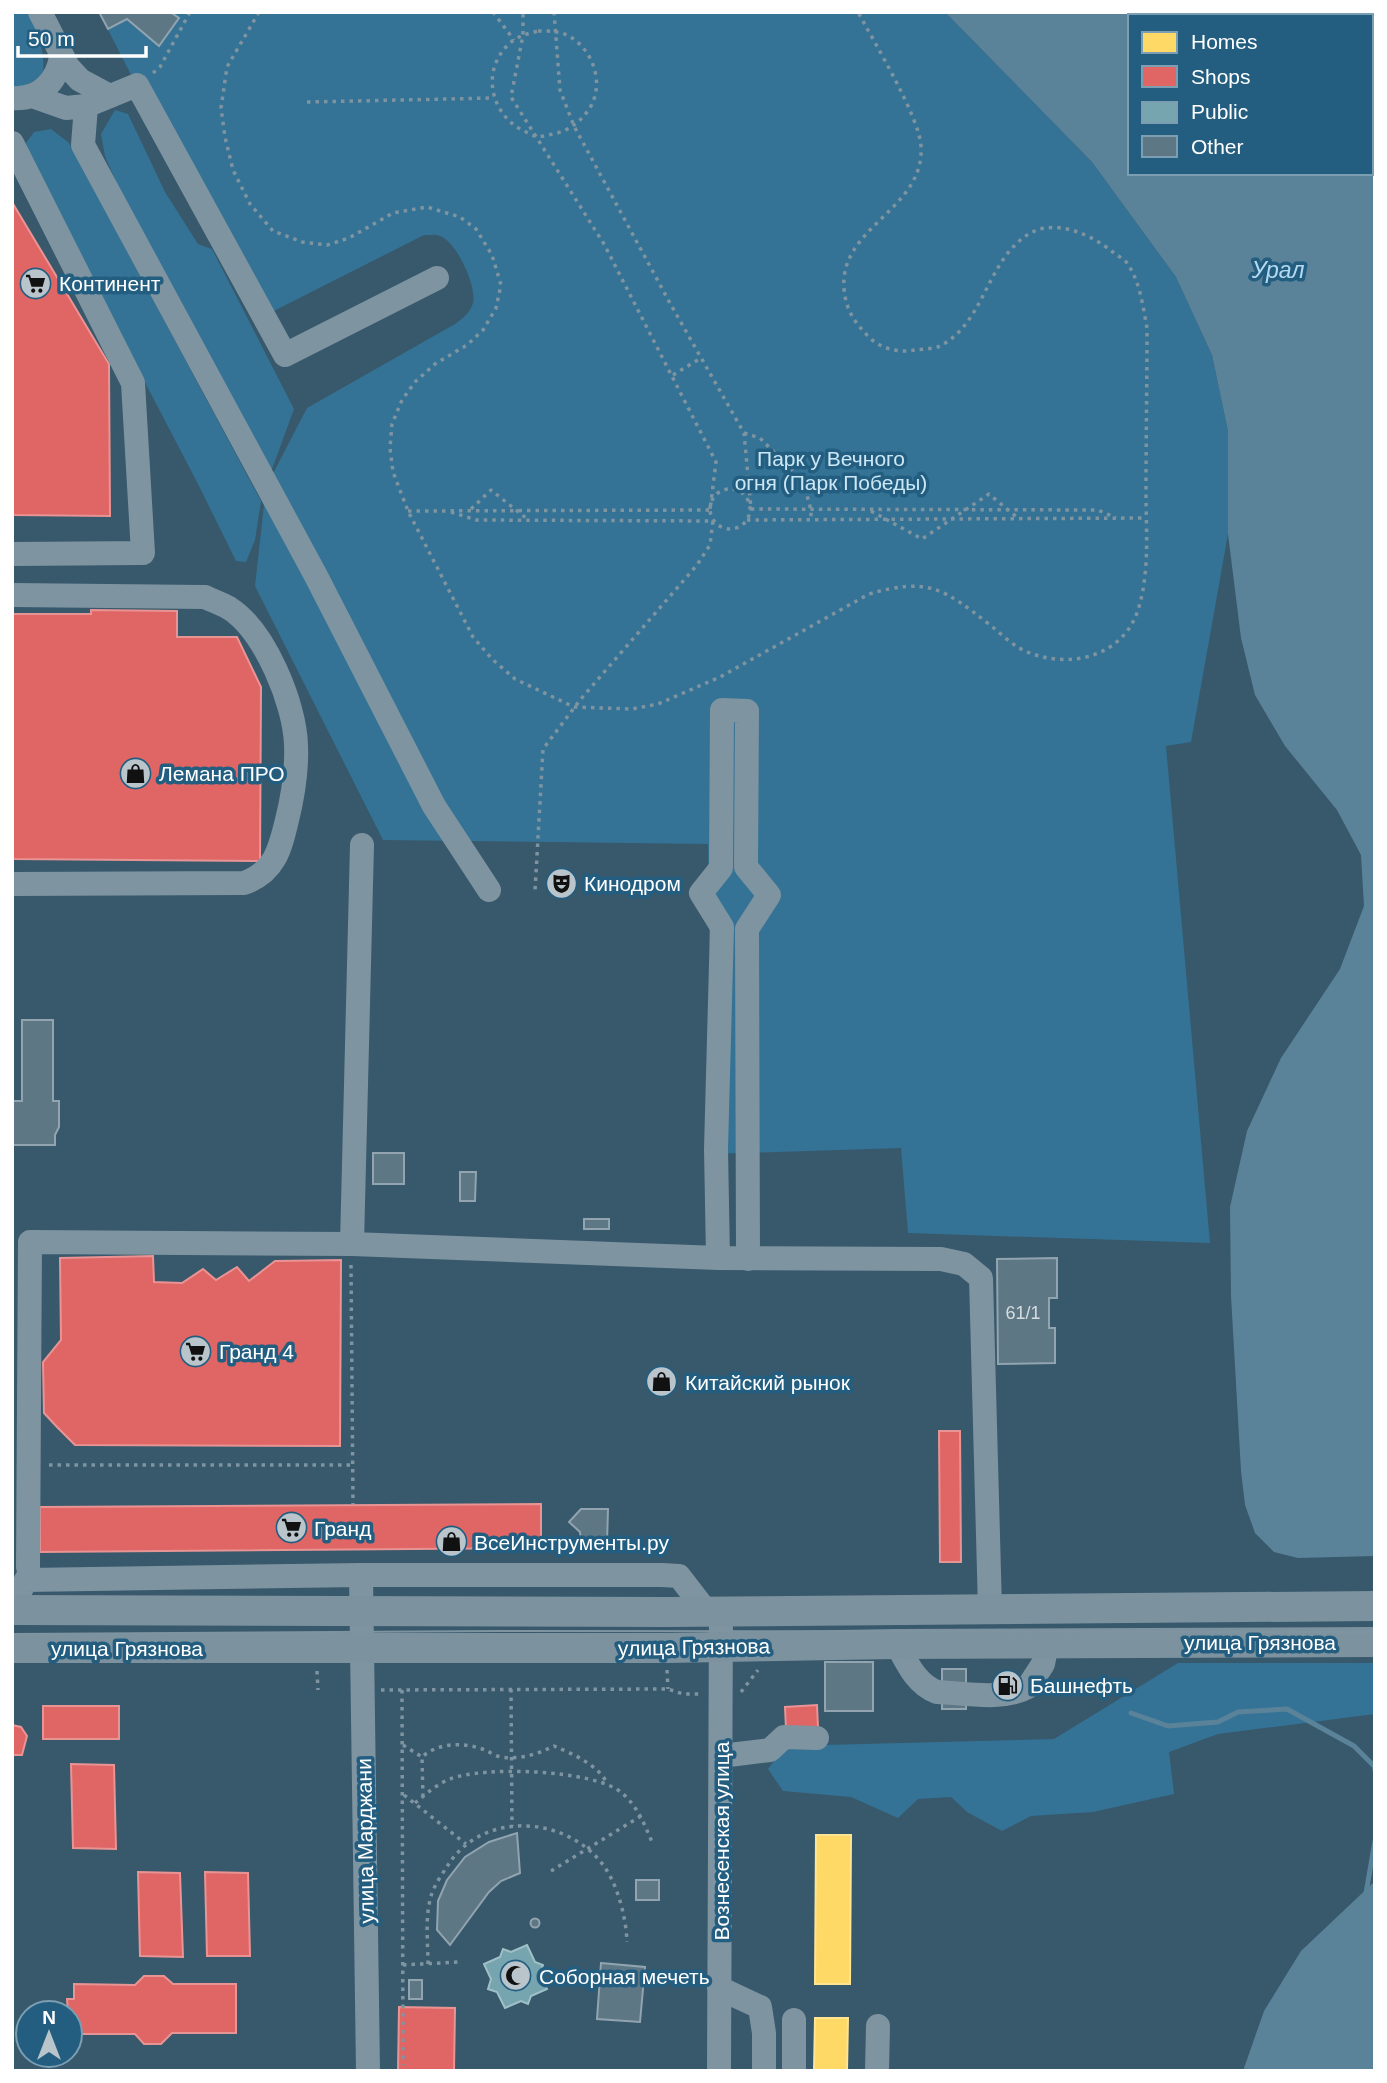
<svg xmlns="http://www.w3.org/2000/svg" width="1387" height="2083" font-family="Helvetica,sans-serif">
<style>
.green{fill:#347395}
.water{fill:#5a839a;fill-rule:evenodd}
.homes{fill:#ffd966;stroke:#ffe494;stroke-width:2}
.shops{fill:#e06666;stroke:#e99494;stroke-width:2}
.public{fill:#76a5af;stroke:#9fc0c7;stroke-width:2}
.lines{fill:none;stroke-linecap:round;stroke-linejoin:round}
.stream{stroke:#5a839a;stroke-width:5}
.building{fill:#5e7785;stroke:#91a4b0;stroke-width:2}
.path{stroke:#7e94a1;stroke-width:3.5;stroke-dasharray:3.5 5;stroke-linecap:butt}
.minor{stroke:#7e94a1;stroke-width:24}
.major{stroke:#7c929f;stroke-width:30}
.tram{stroke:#7f94a1;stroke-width:2}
.labels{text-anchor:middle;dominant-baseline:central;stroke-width:7;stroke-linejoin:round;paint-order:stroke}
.number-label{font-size:18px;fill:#d7dde0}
.poi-label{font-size:21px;fill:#fff;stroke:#235e80;text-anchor:start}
.park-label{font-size:21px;fill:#cce7f5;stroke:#235e80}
.street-label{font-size:21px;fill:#fff;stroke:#235e80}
.water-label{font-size:23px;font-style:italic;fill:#b4daef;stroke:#235e80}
</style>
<rect width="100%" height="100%" fill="#38586b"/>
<path class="green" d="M12,12H28C39,34 45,51 43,76L12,92Z
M99,12H945L1092,162L1176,277L1212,355L1228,431V534L1191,742L1166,746L1210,1243L908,1233L901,1148L713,1154L708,844L383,840L255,586L266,487L307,408L455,324C464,317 470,313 473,303C477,287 457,242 440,236C436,234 429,235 424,235L256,320Z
M115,110L128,114L165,192L198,244L212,249L294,409L271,472L126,205L105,156L101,134Z
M51,129L69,143L261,501L255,540L246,562L236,561L198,484L30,162L26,143L34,132Z
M1178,1663H1375V1714L1218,1734L1169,1752L1174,1794L1093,1812L1031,1816L1002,1831L967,1812L951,1797L918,1799L898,1818L851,1797L783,1791L768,1769L785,1746L1054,1739Z"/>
<path class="water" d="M945,12H1375V1556L1298,1558L1274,1552L1255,1533L1245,1505L1241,1471L1231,1296L1230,1207L1247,1131L1281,1058L1340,969L1364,906L1361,855L1337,810L1285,746L1255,695L1241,638L1228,534V431L1212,355L1176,277L1092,162ZM1130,16H1371V173H1130Z
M1375,1881V2071H1243L1264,2011L1301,1951Z"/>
<path class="homes" d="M816,1835H851L850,1984H815Z
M815,2018H848L847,2071H814Z"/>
<path class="shops" d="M12,202L109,364L110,516L12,515Z
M91,610L177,611V637H237L261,687L260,861L12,859V614H91Z
M153,1256L154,1282L182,1283L203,1269L216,1280L237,1267L249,1281L275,1261L341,1260L340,1446L75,1445L57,1427L44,1413L43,1362L61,1340L60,1258Z
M939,1431H960L961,1562H940Z
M541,1504V1548L40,1552V1507Z
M817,1705L818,1728L786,1729L785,1707Z
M43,1706H119V1739H43Z
M12,1725L21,1727L27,1736L22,1755H12Z
M71,1764L114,1765L116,1849L73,1848Z
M138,1872L180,1873L183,1957L140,1956Z
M205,1872L248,1873L250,1956H207Z
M144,1976H164L173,1984H236V2033H172L161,2044H144L135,2034H74V2019L70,2018V2013H68L67,1999H74V1984L135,1985Z
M399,2007L455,2008L454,2071H398Z"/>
<path class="public" d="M527,1945L535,1962L543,1965L540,1973L547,1989L531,1996L528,2004L521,2001L505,2008L497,1992L488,1989L491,1979L484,1964L500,1957L503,1949L511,1952Z"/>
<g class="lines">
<path class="stream" d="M1131,1713L1168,1726L1218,1722L1238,1712L1287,1709L1354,1746L1374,1766L1375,1770
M1366,1893L1375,1841"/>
</g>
<path class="building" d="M99,12H170L179,18L159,46L127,19L108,29Z
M22,1020H53V1101H59V1127L55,1135V1145H12V1101H22Z
M373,1153H404V1184H373Z
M460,1172H476L475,1201H460Z
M584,1219H609V1229H584Z
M1057,1258V1298H1049V1328H1055V1363L998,1364L997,1259Z
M581,1509H608L607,1543L581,1542L580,1532L569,1522Z
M825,1662H873V1711H825Z
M942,1669H966V1709H942Z
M517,1833L520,1873L501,1881L489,1892L450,1945L437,1930L438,1901L447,1880L465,1857L489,1842Z
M636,1880H659V1900H636Z
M530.5 1923a4.5 4.5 0 1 1 9 0a4.5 4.5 0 1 1-9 0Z
M601,1963L645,1967L640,2022L597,2019Z
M409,1980H422V1999H409Z"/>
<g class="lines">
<path class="path" d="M259,12L227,67L221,108L225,137L233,170L250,204L273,231L302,242L327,245L349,238L393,213L427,207L460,217L476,229L492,255L501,285L496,308L483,330L467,345L435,364L415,382L402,400L392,424L390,448L393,472L408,511L473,637L492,659L515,679L574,707L632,709L658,704L720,677L869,594C928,577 943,588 990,625C999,632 1009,642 1019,648C1062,671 1122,660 1138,610C1150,572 1146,532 1146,493C1146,438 1147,383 1147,328C1143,307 1140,281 1127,263C1124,259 1118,256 1114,253C1091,234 1051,215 1023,238C986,266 983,324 940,346C934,349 922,349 915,350C900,353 881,349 870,338C855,323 846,311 844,289C839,226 925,210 921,146C919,116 874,42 858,12
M493,12L514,40
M554,12L560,90L574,126L671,305L744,433L751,509L1098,510L1116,518
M538,31C549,31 559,31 569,36C593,50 604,82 591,106C582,121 569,131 553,134C548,135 542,137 537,136C532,136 527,132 522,130C490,113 481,70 509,44C517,36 527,34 538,31Z
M153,73L160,67L190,12
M307,102L494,98
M673,375L701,358
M744,433L760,438L803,481L811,510V520
M710 509a20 20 0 1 1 40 0a20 20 0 1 1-40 0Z
M471,509L491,490L526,518
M408,511L710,510L716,462L604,244L511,97L523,35V12
M871,511L922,539L989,494L1019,519
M451,512L476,520L713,521L710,545L697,565L580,700L543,749L535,891
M747,520L1146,518
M351,1265L353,1504
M49,1465H353
M667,1670L668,1689
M317,1671L318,1690
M511,1689L512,1826
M381,1690L668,1689L683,1694H701
M402,1690L403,2065
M741,1692L758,1670
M403,1745L422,1757
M404,1795L466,1844
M423,1797L422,1757C439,1742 464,1742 485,1750C490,1752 495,1756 501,1757C521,1760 537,1754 554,1746C573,1754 598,1765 607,1783
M415,1803C426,1794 437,1784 450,1779C483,1766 594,1769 622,1793C637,1806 644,1823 652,1842
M551,1871L641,1816
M428,1964C428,1943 425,1921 430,1900C433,1886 443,1873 450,1862C485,1812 562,1816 600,1861C617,1881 626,1916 627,1942
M403,1965L458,1962"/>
<path class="minor" d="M40,12L68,67L80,80L110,96
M32,96L66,108L86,106L137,85L285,355L437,278
M12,98C39,100 57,82 61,57
M86,106L83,145L316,576L434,806L489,890
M12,143L133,383L143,553L12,554
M12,595L205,597C213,601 222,604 229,608C265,631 295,704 296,745C297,770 293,796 287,820C280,849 275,872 244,883L12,884
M352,1244L718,1258L941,1259L964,1264L981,1278L990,1609
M718,1258L716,1149L722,927L701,893L721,868L722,710L747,711L746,867L769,895L747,929L748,1259
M28,1567L30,1242L352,1244L362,845
M361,1575L368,2071
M12,1607L26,1580L361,1575H662L679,1576L706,1611
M897,1644C907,1663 916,1684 937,1692C964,1693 1004,1701 1028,1687L1043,1664L1047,1644
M721,1756L770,1750L784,1737L817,1738
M719,1988L760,2007L764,2033V2071
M794,2020V2071
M719,2071L721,1611
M877,2071L878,2026"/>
<path class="major" d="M12,1610L667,1612L1375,1606
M12,1648H667L897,1644L1375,1642"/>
<path class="tram" d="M12,1634L499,1631L1375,1632"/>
</g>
<defs>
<symbol id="supermarket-disc" viewBox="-11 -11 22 22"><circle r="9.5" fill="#b9c5cb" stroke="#235e80"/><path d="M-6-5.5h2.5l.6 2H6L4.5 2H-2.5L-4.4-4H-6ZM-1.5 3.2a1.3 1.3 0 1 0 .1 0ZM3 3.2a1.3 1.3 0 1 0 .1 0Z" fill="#111"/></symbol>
<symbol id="shop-disc" viewBox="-11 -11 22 22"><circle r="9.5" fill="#b9c5cb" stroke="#235e80"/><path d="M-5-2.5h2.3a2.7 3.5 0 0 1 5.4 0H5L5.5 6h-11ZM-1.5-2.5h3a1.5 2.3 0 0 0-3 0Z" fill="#111"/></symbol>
<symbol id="theatre-disc" viewBox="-11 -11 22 22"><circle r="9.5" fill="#b9c5cb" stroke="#235e80"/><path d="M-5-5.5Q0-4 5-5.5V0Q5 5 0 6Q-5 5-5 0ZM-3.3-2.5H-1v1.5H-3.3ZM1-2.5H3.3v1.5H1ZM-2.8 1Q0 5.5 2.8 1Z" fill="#111"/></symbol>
<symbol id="fuel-disc" viewBox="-11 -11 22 22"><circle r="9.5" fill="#b9c5cb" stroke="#235e80"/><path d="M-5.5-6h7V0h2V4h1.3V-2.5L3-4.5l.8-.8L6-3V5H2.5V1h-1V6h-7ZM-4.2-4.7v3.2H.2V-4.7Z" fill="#111"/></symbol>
<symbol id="mosque-disc" viewBox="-11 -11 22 22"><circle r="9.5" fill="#b9c5cb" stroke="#235e80"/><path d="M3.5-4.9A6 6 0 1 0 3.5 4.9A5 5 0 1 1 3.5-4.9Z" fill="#111"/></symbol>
</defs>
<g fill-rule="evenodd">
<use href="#supermarket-disc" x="18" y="266" width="35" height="35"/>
<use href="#shop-disc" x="118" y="756" width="35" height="35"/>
<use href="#theatre-disc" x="544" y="866" width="35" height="35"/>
<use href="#supermarket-disc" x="178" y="1334" width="35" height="35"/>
<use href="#shop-disc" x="644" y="1364" width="35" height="35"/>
<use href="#supermarket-disc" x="274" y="1510" width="35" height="35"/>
<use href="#shop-disc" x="434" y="1524" width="35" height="35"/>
<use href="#fuel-disc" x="990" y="1668" width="35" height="35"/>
<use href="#mosque-disc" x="498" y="1958" width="35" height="35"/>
</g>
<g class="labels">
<g class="number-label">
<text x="1023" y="1313">61/1</text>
</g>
<g class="poi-label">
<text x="59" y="283">Континент</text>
<text x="159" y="773">Лемана ПРО</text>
<text x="584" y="883">Кинодром</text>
<text x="219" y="1351">Гранд 4</text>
<text x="685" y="1382">Китайский рынок</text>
<text x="314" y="1528">Гранд</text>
<text x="474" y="1542">ВсеИнструменты.ру</text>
<text x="1030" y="1685">Башнефть</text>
<text x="539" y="1976">Соборная мечеть</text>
</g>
<g class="park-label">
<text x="831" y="458">Парк у Вечного<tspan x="831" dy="24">огня (Парк Победы)</tspan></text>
</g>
<g class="street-label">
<text x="1260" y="1642">улица Грязнова</text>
<text transform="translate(694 1647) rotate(-1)">улица Грязнова</text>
<text x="127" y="1648">улица Грязнова</text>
<text transform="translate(365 1841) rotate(-91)">улица Марджани</text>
<text transform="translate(721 1841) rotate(-90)">Вознесенская улица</text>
</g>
<g class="water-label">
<text x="1278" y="270">Урал</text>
</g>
</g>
<rect width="1387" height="2083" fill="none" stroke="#ffffff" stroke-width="28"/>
<rect x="1128" y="14" width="245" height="161" fill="#235e80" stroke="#7b9eb3" stroke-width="2"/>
<rect x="1142" y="32" width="35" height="21" fill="#ffd966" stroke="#7b9eb3" stroke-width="2"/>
<text x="1191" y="49" font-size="21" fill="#ffffff">Homes</text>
<rect x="1142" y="66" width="35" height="21" fill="#e06666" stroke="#7b9eb3" stroke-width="2"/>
<text x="1191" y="84" font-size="21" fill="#ffffff">Shops</text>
<rect x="1142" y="102" width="35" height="21" fill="#76a5af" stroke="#7b9eb3" stroke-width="2"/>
<text x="1191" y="119" font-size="21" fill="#ffffff">Public</text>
<rect x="1142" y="136" width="35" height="21" fill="#5e7785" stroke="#7b9eb3" stroke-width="2"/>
<text x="1191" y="154" font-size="21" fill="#ffffff">Other</text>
<g transform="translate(49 2034)"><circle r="33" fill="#235e80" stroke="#7b9eb3" stroke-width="2"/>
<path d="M0-5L12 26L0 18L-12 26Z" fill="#b9c5cb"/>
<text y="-10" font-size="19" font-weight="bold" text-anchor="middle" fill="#ffffff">N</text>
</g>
<path d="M18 46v10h128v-10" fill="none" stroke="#ffffff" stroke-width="3.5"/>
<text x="28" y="46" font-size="21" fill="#ffffff" stroke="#235e80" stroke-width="5" paint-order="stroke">50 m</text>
</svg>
